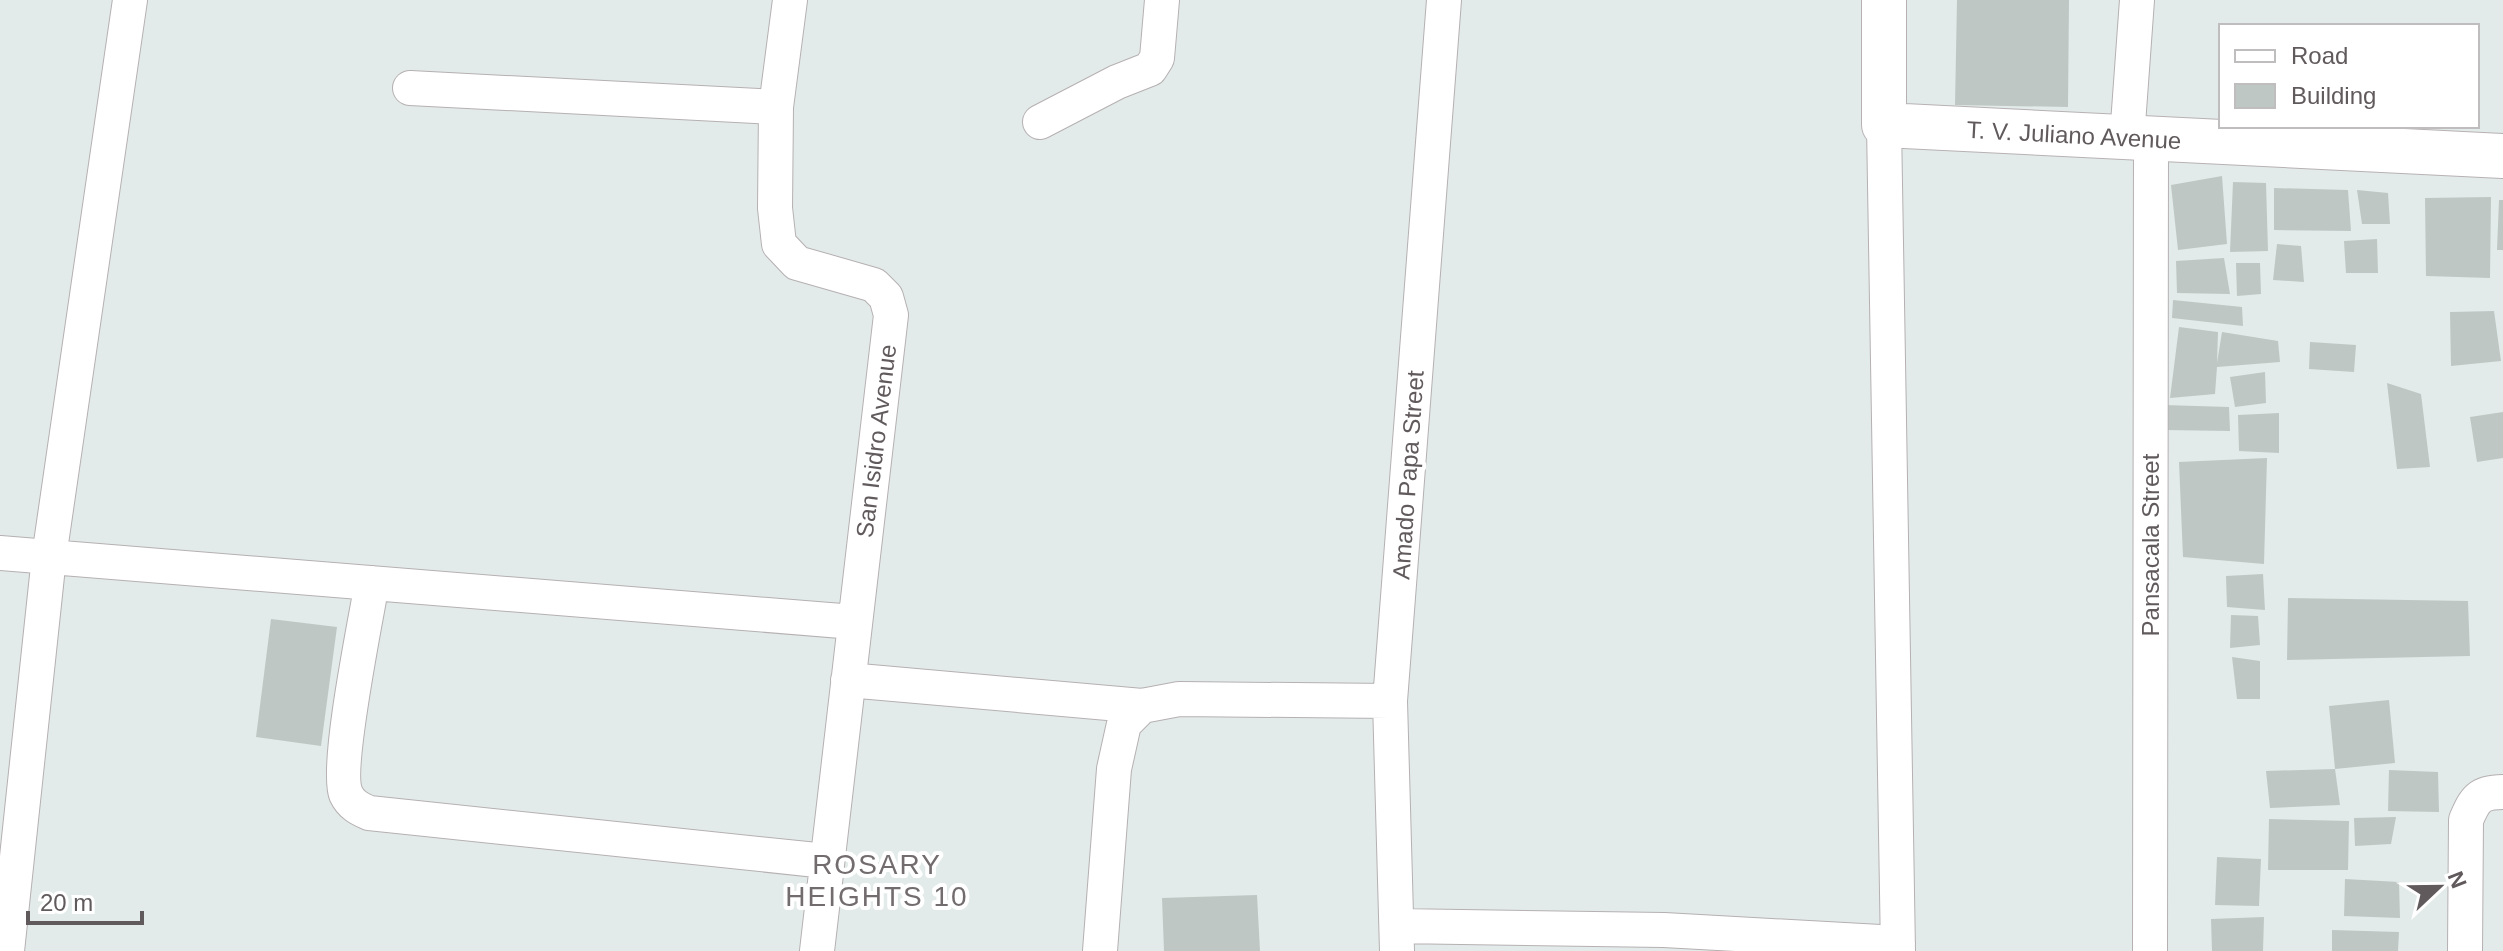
<svg xmlns="http://www.w3.org/2000/svg" width="2503" height="951" font-family="Arial,sans-serif">
<style>
.building{fill:#bfc7c4}
.lines{fill:none;stroke-linecap:round;stroke-linejoin:round}
.street-casing{stroke:#b6b0b2;stroke-width:36}
.secondary-casing{stroke:#b8b1b4;stroke-width:46}
.street{stroke:#fff;stroke-width:34}
.secondary{stroke:#fff;stroke-width:44}
.labels{text-anchor:middle;dominant-baseline:central;stroke-width:8;stroke-linejoin:round;paint-order:stroke}
.street-label{font-size:24px;fill:#615a5d;stroke:#fff}
.quarter-label{font-size:28px;letter-spacing:2px;fill:#736c6f;stroke:#fff}
</style>
<rect width="100%" height="100%" fill="#e2ebe9"/>
<path class="building" d="M1957,0H2069L2068,107L1955,105Z
M2222,176L2227,244L2178,250L2171,185Z
M2233,182L2266,183L2268,251L2230,252Z
M2274,188L2348,190L2351,231L2274,230Z
M2357,190L2388,193L2390,224H2362Z
M2491,197L2490,278L2426,276L2425,198Z
M2499,200H2503V250H2497Z
M2377,239L2378,273H2346L2344,241Z
M2277,244L2301,246L2304,282L2273,280Z
M2224,258L2230,294L2177,293L2176,261Z
M2236,263H2260L2261,294L2237,296Z
M2173,300L2242,307L2243,326L2172,318Z
M2494,311L2501,361L2451,366L2450,312Z
M2179,327L2218,332L2217,363L2222,332L2278,341L2280,362L2217,367L2215,394L2170,398Z
M2310,342L2356,345L2354,372L2309,369Z
M2265,372L2266,403L2235,407L2230,377Z
M2387,383L2421,394L2430,467L2397,469Z
M2164,405L2229,407L2230,431L2164,430Z
M2503,412V458L2477,462L2470,417Z
M2279,413V453L2239,451L2238,415Z
M2267,458L2264,564L2183,557L2179,462Z
M2263,574L2265,610L2227,607L2226,576Z
M2288,598L2468,601L2470,656L2287,660Z
M2231,615L2258,616L2260,645L2230,648Z
M271,619L337,627L321,746L256,737Z
M2232,657L2260,661V699H2237Z
M2389,700L2395,763L2335,769L2329,706Z
M2335,769L2340,805L2270,808L2266,771Z
M2389,770L2438,772L2439,812L2388,811Z
M2396,817L2391,844L2355,846L2354,818Z
M2269,819L2349,821L2348,870H2268Z
M2217,857L2261,859L2259,906L2215,905Z
M2345,879L2399,882L2400,918L2344,916Z
M1257,895L1260,951H1164L1162,898Z
M2264,917L2263,951H2212L2211,919Z
M2332,930L2399,932L2398,951H2332Z"/>
<g class="lines">
<defs>
<path id="street" d="M790,0L776,107L775,208L779,244L797,263L874,285L886,297L891,315L817,951
M410,88L776,107
M1040,122L1117,82L1150,69L1157,58L1162,0
M1884,125L1898,951
M2127,138L2137,0
M0,553L854,622
M372,583C366,618 335,769 346,794C351,805 360,809 369,813L826,861
M848,680L1142,706
M1397,926L1664,930L1898,943
M7,951L49,557L130,0
M1100,951L1114,769L1124,724L1142,706L1179,699L1390,701
M1397,951L1390,701L1444,0
M2150,951L2151,139
M2465,951L2466,820C2475,799 2479,792 2503,792"/>
<path id="secondary" d="M1884,0V125L2503,156"/>
</defs>
<use href="#street" class="street-casing"/>
<use href="#secondary" class="secondary-casing"/>
<use href="#street" class="street"/>
<use href="#secondary" class="secondary"/>
</g>
<g class="labels">
<g class="street-label">
<text transform="translate(2074 135) rotate(3)">T. V. Juliano Avenue</text>
<text transform="translate(876 441) rotate(-83)">San Isidro Avenue</text>
<text transform="translate(1408 475) rotate(-86)">Amado Papa Street</text>
<text transform="translate(2150 545) rotate(-90)">Pansacala Street</text>
</g>
<g class="quarter-label">
<text x="877" y="864">ROSARY<tspan x="877" dy="32">HEIGHTS 10</tspan></text>
</g>
</g>
<rect x="2219" y="24" width="260" height="104" fill="#ffffff" stroke="#c0bdbe" stroke-width="2"/>
<rect x="2235" y="50" width="40" height="12" fill="#ffffff" stroke="#c0bdbe" stroke-width="2"/>
<text x="2291" y="64" font-size="24" fill="#615a5d">Road</text>
<rect x="2235" y="84" width="40" height="24" fill="#bfc7c4" stroke="#c0bdbe" stroke-width="2"/>
<text x="2291" y="104" font-size="24" fill="#615a5d">Building</text>
<g transform="translate(2439 887) rotate(68)" stroke="#ffffff" stroke-width="6" paint-order="stroke">
<path d="M0-6L14 30L0 20L-14 30Z" fill="#615a5d"/>
<text y="-12" font-size="22" font-weight="bold" text-anchor="middle" fill="#615a5d">N</text>
</g>
<path d="M28 911v12h114v-12" fill="none" stroke="#615a5d" stroke-width="4"/>
<text x="40" y="911" font-size="24" fill="#615a5d" stroke="#ffffff" stroke-width="6" paint-order="stroke">20 m</text>
</svg>
